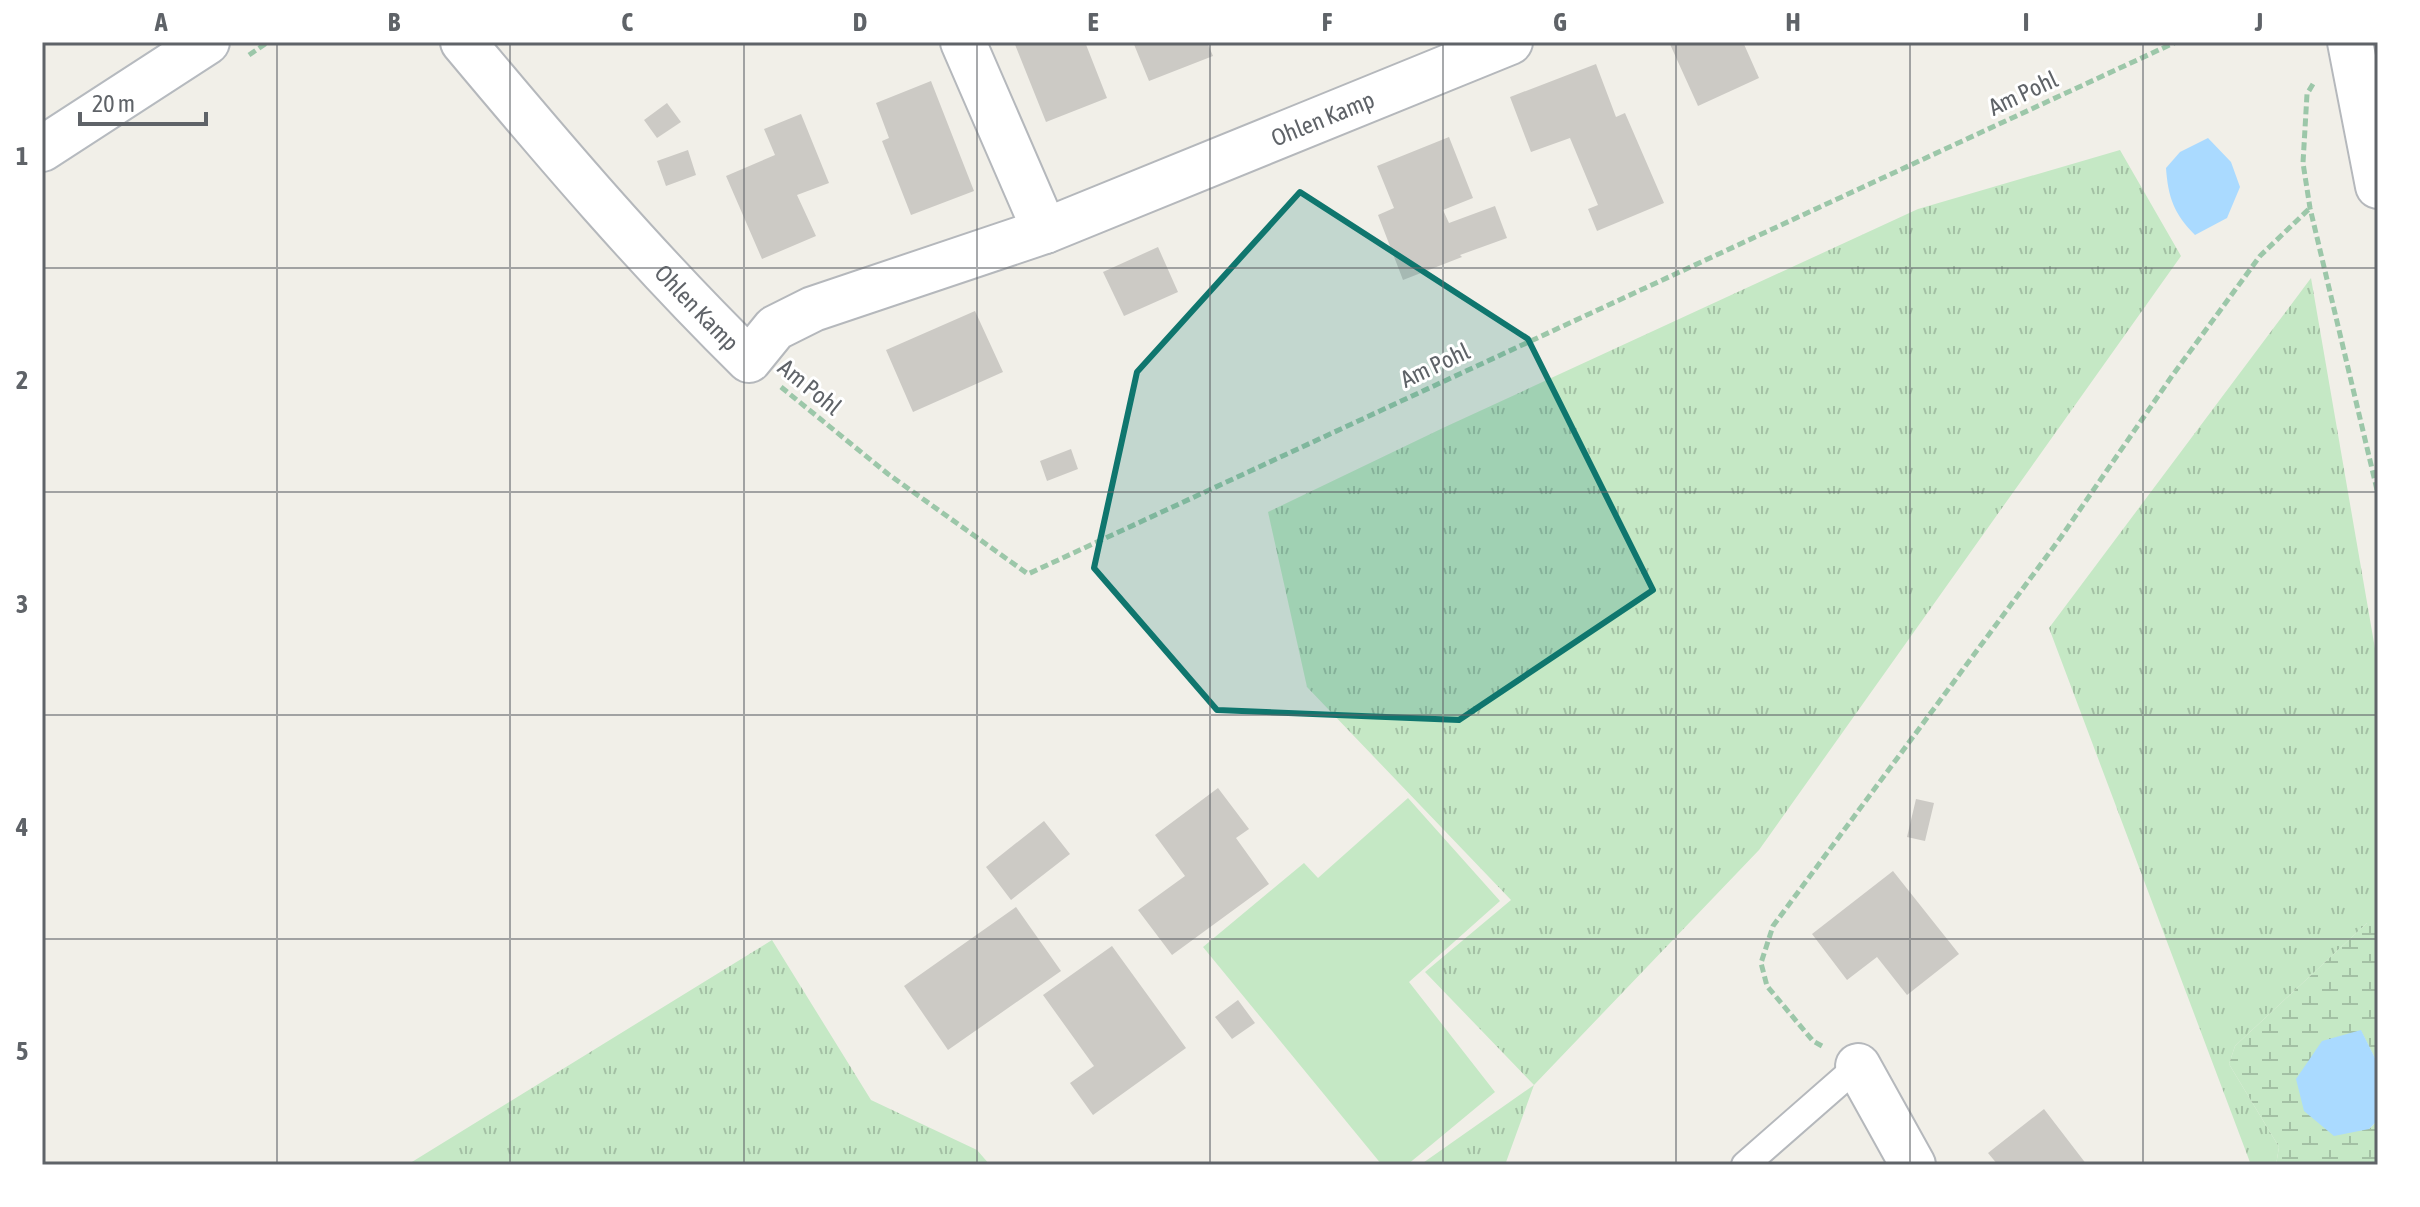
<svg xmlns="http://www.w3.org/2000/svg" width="2420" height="1207" font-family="'Asap Condensed',sans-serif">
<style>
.grass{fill:url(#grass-tufts)}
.wetland{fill:url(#wetland-marsh)}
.garden{fill:#c5e8c5}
.water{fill:#aadaff}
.building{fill:#cccac5}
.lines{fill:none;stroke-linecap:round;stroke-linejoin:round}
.lane-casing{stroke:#b5b8bc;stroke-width:30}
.street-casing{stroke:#b5b8bc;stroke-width:48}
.secondary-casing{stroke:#b6babf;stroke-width:48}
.path{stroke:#9cc7a9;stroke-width:5;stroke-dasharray:8 4;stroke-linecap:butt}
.lane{stroke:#fff;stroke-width:26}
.street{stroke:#fff;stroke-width:44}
.secondary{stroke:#fff;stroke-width:44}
.marked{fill:#0f766e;fill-opacity:0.2;stroke:#0f766e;stroke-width:6;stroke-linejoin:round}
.grid{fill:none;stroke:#5f6368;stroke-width:2;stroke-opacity:0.55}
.labels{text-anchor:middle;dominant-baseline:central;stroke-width:6;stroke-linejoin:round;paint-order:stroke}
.street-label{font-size:24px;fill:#5f6368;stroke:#fff}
.neatline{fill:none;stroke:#5f6368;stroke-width:3}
.grid-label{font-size:26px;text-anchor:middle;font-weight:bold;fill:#5f6368}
</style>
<defs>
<pattern id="grass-tufts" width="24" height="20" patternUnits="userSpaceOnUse" patternTransform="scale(2)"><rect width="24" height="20" fill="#c5e8c5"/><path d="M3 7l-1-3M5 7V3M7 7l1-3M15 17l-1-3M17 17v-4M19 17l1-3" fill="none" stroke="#a3c0a4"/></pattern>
<pattern id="wetland-marsh" width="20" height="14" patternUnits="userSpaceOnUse" patternTransform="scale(2)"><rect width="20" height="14" fill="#c5e8c5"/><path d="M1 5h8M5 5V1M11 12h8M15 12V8" fill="none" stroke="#a3c0a4"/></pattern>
</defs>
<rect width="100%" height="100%" fill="#f1efe8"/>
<path class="grass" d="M2120,150L2181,256L1759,850L1534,1085L1505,1165H1420L1534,1085L1425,972L1511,900L1307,687L1268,512L1445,427L1918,209Z
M2311,278L2378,666V923H2367L2235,1046L2229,1064L2279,1147L2276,1165H2251L2049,628Z
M772,940L871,1100L977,1150L990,1165H407Z"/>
<path class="wetland" d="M2367,923H2378V1064L2361,1031L2369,1129L2378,1120V1165H2276L2279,1147L2229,1064L2235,1046Z"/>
<path class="garden" d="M1408,798L1500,901L1409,982L1495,1092L1407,1165H1382L1203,947L1304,863L1318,878Z"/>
<path class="water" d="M2208,138L2231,162L2240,187L2227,218L2195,235C2174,214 2168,197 2166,168L2180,152Z
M2361,1030L2378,1064V1120L2369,1129L2334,1136L2304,1111L2296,1079L2322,1041Z"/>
<path class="building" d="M1014,42H1085L1107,98L1046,122Z
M1133,42H1207L1213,56L1149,81Z
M1669,42H1743L1759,78L1698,106Z
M1596,64L1616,117L1625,113L1664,203L1597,231L1588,209L1598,205L1570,138L1531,152L1510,97Z
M931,81L974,191L911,215L882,141L889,138L876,103Z
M667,103L681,122L657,138L644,120Z
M801,114L829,183L797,195L816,236L762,259L726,176L775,155L764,129Z
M1449,137L1473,198L1443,210L1449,223L1495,206L1507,238L1460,255L1462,257L1403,280L1378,215L1394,208L1377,166Z
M688,150L696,175L666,186L657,161Z
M1158,247L1178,292L1124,316L1103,272Z
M975,311L1003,372L913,412L886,350Z
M1071,449L1078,469L1047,481L1040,461Z
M1218,788L1249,829L1236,838L1269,884L1172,955L1138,910L1185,876L1155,835Z
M1916,799L1934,803L1925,841L1907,837Z
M1044,821L1070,854L1011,900L986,867Z
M1893,871L1959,954L1907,995L1877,957L1847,980L1812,934Z
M1016,907L1061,971L948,1050L904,986Z
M1112,946L1186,1048L1093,1115L1070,1083L1094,1066L1043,995Z
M1238,1000L1255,1023L1232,1039L1215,1017Z
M2044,1109L2087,1165H1998L1988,1153Z"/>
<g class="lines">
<defs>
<path id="lane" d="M1745,1165L1858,1066"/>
<g id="street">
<path id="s1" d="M463,42C555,152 647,260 749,360L775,328L813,309L1045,231L1510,42"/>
<path d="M963,42L1045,231"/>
<path d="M2350,42L2378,186"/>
<path d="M1858,1066L1913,1165"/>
</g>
<path id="secondary" d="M42,149L207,42"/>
</defs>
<use href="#lane" class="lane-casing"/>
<use href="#street" class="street-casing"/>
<use href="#secondary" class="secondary-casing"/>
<path class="path" d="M249,55L268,42
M2313,84L2307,94L2303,163L2310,208L2378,494
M781,387L888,474L1028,574L2176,42
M1822,1046L1813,1041L1767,986L1761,963L1773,926L2061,537L2172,376L2260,256L2310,208"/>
<use href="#lane" class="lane"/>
<use href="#street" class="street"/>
<use href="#secondary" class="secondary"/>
</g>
<path class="marked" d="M1300,192L1528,339L1653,590L1459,720L1217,710L1094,568L1137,372Z"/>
<path class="grid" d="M277,42V1165M510,42V1165M744,42V1165M977,42V1165M1210,42V1165M1443,42V1165M1676,42V1165M1910,42V1165M2143,42V1165M42,268H2378M42,492H2378M42,715H2378M42,939H2378"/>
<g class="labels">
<g class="street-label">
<text transform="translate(2023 93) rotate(-25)">Am Pohl</text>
<text stroke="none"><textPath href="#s1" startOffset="1056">Ohlen Kamp</textPath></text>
<text stroke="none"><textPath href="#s1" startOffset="354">Ohlen Kamp</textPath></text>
<text transform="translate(1435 365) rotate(-25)">Am Pohl</text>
<text transform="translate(810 387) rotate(39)">Am Pohl</text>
</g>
</g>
<rect width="2420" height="1207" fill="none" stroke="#ffffff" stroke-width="88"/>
<path d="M80 112v12h126v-12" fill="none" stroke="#5f6368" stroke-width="4"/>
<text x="92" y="112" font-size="24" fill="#5f6368" stroke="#ffffff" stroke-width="6" paint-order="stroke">20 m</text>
<rect x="44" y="44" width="2332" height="1119" class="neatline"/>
<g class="grid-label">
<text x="161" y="31">A</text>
<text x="394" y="31">B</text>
<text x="627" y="31">C</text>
<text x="860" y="31">D</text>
<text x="1093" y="31">E</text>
<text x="1327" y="31">F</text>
<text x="1560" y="31">G</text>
<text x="1793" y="31">H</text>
<text x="2026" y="31">I</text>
<text x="2259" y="31">J</text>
<text x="22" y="165">1</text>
<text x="22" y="389">2</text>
<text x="22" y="613">3</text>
<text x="22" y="836">4</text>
<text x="22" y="1060">5</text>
</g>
</svg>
